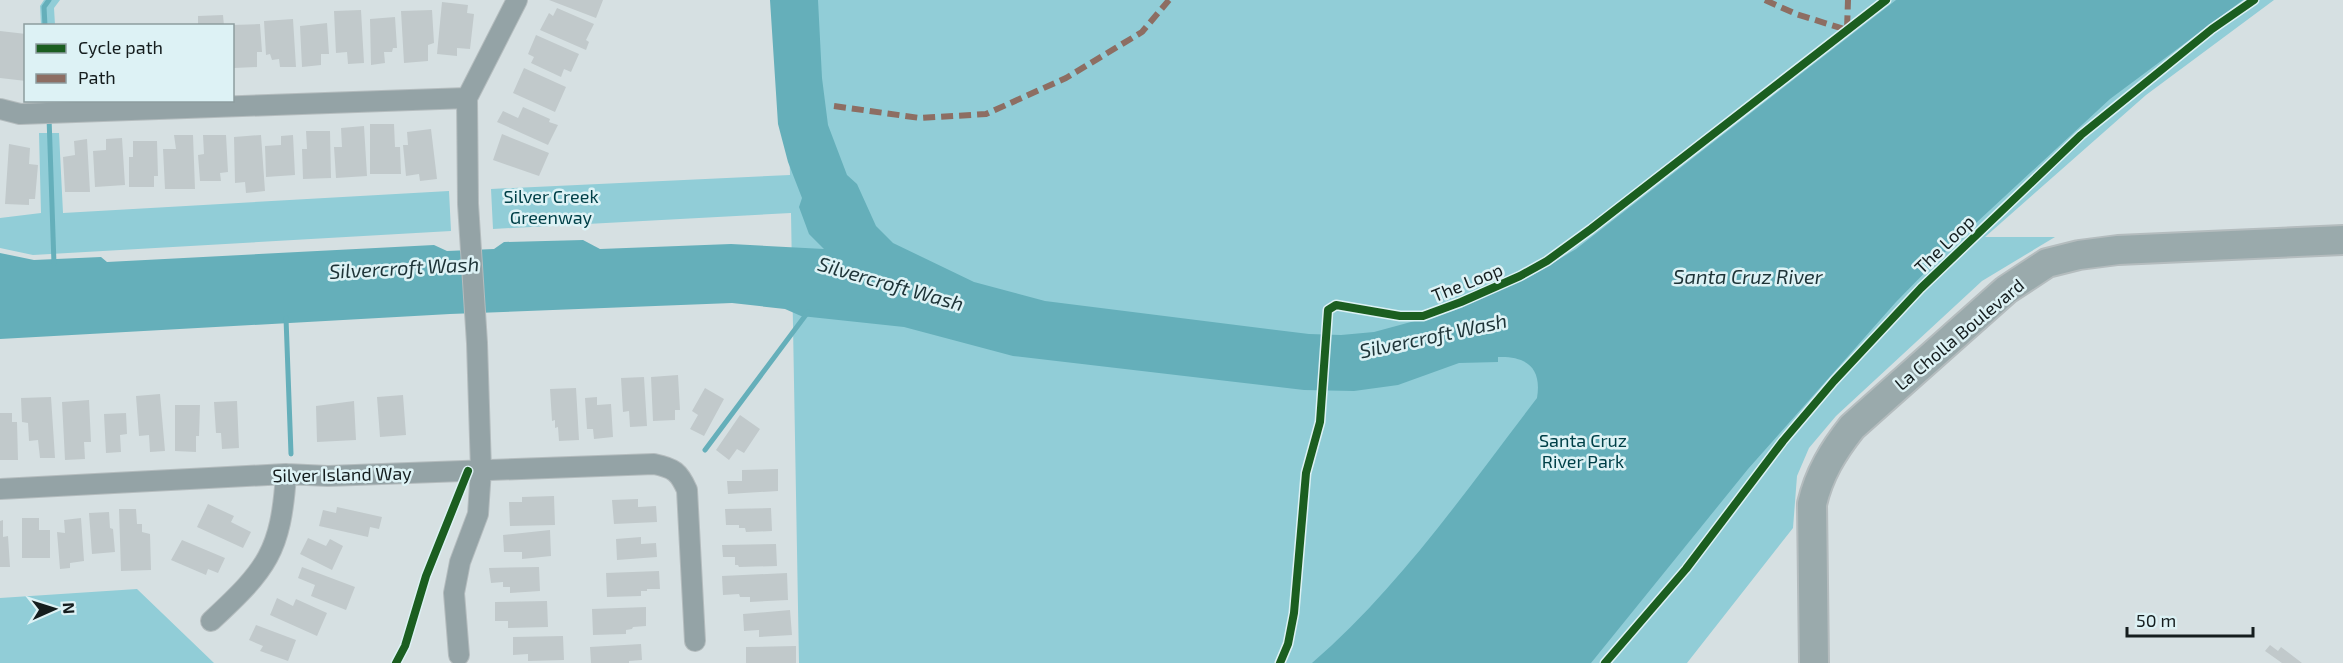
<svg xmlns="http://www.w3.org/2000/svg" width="2343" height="663" font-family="'Exo 2',sans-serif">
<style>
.green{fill:#91cdd7}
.water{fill:#65afba}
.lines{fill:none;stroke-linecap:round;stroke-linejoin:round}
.stream{stroke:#65afba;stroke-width:5}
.building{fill:#c1c9cb}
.street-casing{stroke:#b4bcbe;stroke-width:22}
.secondary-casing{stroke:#b4bcbe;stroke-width:32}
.street{stroke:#94a3a6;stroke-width:20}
.secondary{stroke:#9aaaac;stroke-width:28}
.quiet{stroke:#8d6e63;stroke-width:6;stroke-dasharray:12 6;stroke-linecap:butt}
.cycleway-casing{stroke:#ddf2f5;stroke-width:11}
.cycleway{stroke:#1b5e20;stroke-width:8}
.labels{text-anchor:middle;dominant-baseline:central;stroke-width:5;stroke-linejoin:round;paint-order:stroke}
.park-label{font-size:18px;fill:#004048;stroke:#ddf2f5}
.street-label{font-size:18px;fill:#151d1e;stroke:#ddf2f5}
.water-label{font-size:20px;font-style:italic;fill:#1d3337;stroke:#ddf2f5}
</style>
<rect width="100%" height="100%" fill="#d6e0e2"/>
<path class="green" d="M44,0H60L54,8L55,25H41L40,6Z
M785,0H2274L2146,95L1985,237H2055L1982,281L1836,416L1809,448L1797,476L1793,528L1687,663H799L791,213L493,229L491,189L790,175Z
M39,133H59L63,213L449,191L451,231L33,255L0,248V218L41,213Z
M137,589L214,663H0V598Z"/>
<path class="water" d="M770,0H818L822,78L828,125L847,175L857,184L876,226L893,243L974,282L1045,301L1309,334L1341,335L1374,332L1422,319L1489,295L1531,276L1576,249L1896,0H2243L2110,99L1949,248L1896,302L1748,469L1591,663H1312C1400,587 1467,489 1537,398C1542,368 1527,356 1498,357V362L1459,363L1398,385L1354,391L1304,390L1013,356L904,327L801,316L785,309L732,303L450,314L0,339V253L34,260L101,257L107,262L434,245L447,251L494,249L504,242L583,240L600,249L731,244L824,249L809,234L799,207L802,198L788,162L778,124Z"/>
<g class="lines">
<path class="stream" d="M45,26L44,7L49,0
M49,117L54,264
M286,318L291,454
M705,450L808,312"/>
</g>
<path class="building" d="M549,0H603L596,18Z
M442,2L468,5L467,13L474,14L470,49L457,48V56L437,54Z
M557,8L594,24L586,40L589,42L586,50L540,30L549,13L553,16Z
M361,10L364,63L348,64L347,52L336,53L334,11Z
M432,10L434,43L428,45V61L404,63L401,11Z
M223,15L224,26H198V16Z
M395,17L397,48H393L392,52H384L385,63L371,65L370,19Z
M293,19L296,67H280L279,59L272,60L270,54L266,55L264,21Z
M327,23L329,54H321V65L302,67L300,26Z
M260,24L262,52H257V67L234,68L232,25Z
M0,31L26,34V81L0,78Z
M536,35L579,54L571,72L564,69L561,77L531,63L534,57L528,54Z
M524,68L566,87L555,112L513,93Z
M523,107L550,119L549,122L558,125L548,145L497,122L503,111L518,118Z
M370,124H394L395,147H400L401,174H370Z
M364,126L367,176L336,178L334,147H342L341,128Z
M431,129L437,179L420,181L419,174L406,176L403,145H408L407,132Z
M306,131H330L331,178L303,179L302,149H307Z
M502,134L549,153L539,176L493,160Z
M174,135H193L195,189H165L163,149H176Z
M203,135H226L228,172L220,173L221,181H200L198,155L204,154Z
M261,135L265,191L246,193L245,182L235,183L234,137Z
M293,135L295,175L266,177L265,146L281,145V136Z
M122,138L125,185L95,187L93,151L106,150V139Z
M87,139L90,192H65L63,157L75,155L74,141Z
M133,141H157L158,176H154V187H129V157H133Z
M9,144L30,148L29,164L38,165L35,199H29V205L5,204Z
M678,375L680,410H675V420L653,421L651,377Z
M644,377L647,426L630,427L629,411L623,412L621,378Z
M576,388L579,440L559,441L558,427L555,428V420L552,421L550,389Z
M705,388L724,399L704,436L690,429L698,415L692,411Z
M160,394L165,451L150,452L149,435L139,436L136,396Z
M403,395L406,435L380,437L377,397Z
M51,397L55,458H40L38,440L29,441L28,423L22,422L21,398Z
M597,397V405L611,404L613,437L594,439L593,429H587L585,398Z
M89,400L91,442H84L85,459L65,460L62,402Z
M237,401L239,448L222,449L221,433H216L214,402Z
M354,401L356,440L317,442L316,406Z
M175,405H200L199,436H196V452L175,451Z
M0,413H12V422H17L18,460H0Z
M126,413L127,434L120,435L121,452L106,453L104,414Z
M740,415L760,429L744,453L737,449L729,460L716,450Z
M778,469V491L728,494L727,481H742V470Z
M554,496L555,525L510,526L509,502H522V497Z
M638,499V507L656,506L657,522L614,524L612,500Z
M208,504L234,516L231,522L251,532L243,548L197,527Z
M337,507L382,517L379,529L370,527L368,537L319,526L323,510L336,513Z
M771,508L772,531L746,532L745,528H739V525H726L725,509Z
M119,509H136L137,524H142V532L150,534L151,570L121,571Z
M109,512L110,528L113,529L115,552L92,554L89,513Z
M22,518H39V530H50V558H22Z
M81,518L84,561L70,563V568L60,569L57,532L65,533L64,520Z
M3,520V537L8,536L10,567H0V521Z
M550,530L551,556L522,559V552H504L503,535Z
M641,537V544L656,543L657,557L617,560L616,539Z
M308,538L326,546L330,539L343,546L332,570L300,554Z
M182,540L225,558L218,573L208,569L206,575L171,560Z
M776,544L777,566L739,567L738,565H735V557H723L722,545Z
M302,567L355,587L346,610L311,596L315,585L298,578Z
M539,567L540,591L510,593V587H503V582L491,583L489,568Z
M659,571L660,589H647V591H641V596L607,597L606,573Z
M787,573L788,600L750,602V597H740L739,594L723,595L722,576Z
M277,598L293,606L296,599L327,613L317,636L270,615Z
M547,601L548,627L508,628V621H495V602Z
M646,607V626L633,627L632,629L626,630V634L593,635L592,609Z
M790,610L792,635L759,637V630L744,631L743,614Z
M256,625L296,640L288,661L260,651L263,646L249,640Z
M563,636L564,660L528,661V654L513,655V637Z
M641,644L642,660L629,661V663H591L590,647Z
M2270,645L2278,651L2281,647L2302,663H2282L2265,651Z
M796,646V663H746V647Z"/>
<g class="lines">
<defs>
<path id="street" d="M0,109L20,114L467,98
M0,489L286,474L328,476L654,464C674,468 679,472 687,490L695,641
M211,621C267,569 281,552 286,474
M459,655L454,593L460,562L478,514L481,470L477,343L468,204L467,98L517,0"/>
<path id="secondary" d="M1814,663L1812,504C1819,474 1833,451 1852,427L2006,290L2047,263L2079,255L2118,250L2343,240"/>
</defs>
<use href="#street" class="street-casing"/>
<use href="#secondary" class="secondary-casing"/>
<use href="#street" class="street"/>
<use href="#secondary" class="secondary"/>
<path class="quiet" d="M1765,0L1796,14L1847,30L1848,0
M834,106L920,118L986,114L1066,78L1142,32L1169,0"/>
<defs>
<path id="cycleway" d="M396,663L405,646L426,576L468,471
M1280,663L1288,644L1294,613L1306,473L1320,422L1328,310L1336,305L1400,316H1423L1461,302L1520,276L1547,261L1591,229L1886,0
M1605,663L1686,569L1783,441L1834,381L1921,288L2081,135L2212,29L2254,0"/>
</defs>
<use href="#cycleway" class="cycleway-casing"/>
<use href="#cycleway" class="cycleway"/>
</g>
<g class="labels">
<g class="park-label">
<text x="551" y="196">Silver Creek<tspan x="551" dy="21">Greenway</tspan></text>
<text x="1583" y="440">Santa Cruz<tspan x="1583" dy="21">River Park</tspan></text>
</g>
<g class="street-label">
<text transform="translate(1944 244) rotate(-44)">The Loop</text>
<text transform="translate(1467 282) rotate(-22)">The Loop</text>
<text transform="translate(1959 334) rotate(-40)">La Cholla Boulevard</text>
<text transform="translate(342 474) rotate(-1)">Silver Island Way</text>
</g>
<g class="water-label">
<text transform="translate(404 267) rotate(-3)">Silvercroft Wash</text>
<text x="1748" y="276">Santa Cruz River</text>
<text transform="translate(891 283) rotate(16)">Silvercroft Wash</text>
<text transform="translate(1433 335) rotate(-12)">Silvercroft Wash</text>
</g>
</g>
<rect x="24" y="24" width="210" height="78" fill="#ddf2f5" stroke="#8d9d9f" stroke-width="1.5"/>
<rect x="36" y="44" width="30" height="9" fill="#1b5e20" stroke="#8d9d9f" stroke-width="1.5"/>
<text x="78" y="54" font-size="18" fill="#151d1e">Cycle path</text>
<rect x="36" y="74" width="30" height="9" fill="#8d6e63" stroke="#8d9d9f" stroke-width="1.5"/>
<text x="78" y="84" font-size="18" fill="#151d1e">Path</text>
<g transform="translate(54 609) rotate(87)" stroke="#ddf2f5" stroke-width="4.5" paint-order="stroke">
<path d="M0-4.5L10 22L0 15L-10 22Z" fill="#151d1e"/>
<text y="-9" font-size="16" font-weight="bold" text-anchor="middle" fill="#151d1e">N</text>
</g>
<path d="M2127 627v9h126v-9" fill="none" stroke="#151d1e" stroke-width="3"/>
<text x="2136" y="627" font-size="18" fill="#151d1e" stroke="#ddf2f5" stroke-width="4.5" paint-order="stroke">50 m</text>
</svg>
